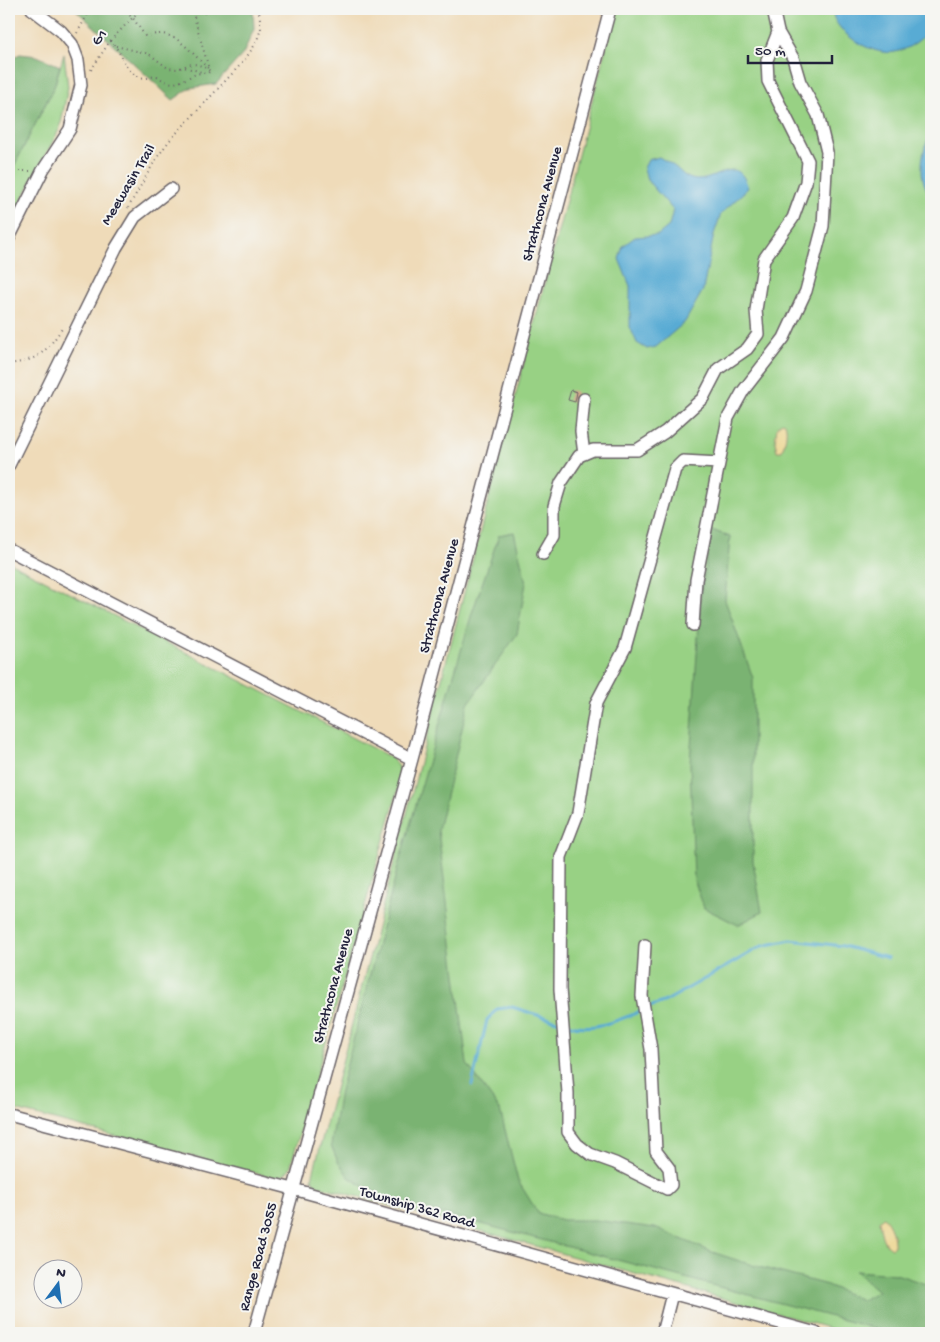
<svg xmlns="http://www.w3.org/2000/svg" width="940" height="1342" font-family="'Gochi Hand',sans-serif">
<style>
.green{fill:#98d184;stroke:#5d7a60}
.forest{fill:#7ab372;stroke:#4e6a56}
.sand{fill:#eeda9e;stroke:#887e6c}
.water{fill:#58abd4;stroke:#3d6688}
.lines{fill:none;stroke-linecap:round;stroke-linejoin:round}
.stream{stroke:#58abd4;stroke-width:3}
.building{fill:#d1a589}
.minor-casing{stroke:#6a6367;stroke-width:14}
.path{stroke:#6a6367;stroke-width:2;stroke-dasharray:1 4;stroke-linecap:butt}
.minor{stroke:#fff;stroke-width:11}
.labels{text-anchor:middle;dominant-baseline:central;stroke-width:4;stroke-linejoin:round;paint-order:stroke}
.street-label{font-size:15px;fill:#22223b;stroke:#f6f6f2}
</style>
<rect width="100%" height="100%" fill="#f6f6f2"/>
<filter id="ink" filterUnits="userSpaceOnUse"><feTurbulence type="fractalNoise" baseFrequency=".02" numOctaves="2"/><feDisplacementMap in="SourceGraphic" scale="10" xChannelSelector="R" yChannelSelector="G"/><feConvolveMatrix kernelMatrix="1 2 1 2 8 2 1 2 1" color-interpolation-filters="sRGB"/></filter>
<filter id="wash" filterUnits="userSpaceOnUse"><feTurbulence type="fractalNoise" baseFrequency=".0096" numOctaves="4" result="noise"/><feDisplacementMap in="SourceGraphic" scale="20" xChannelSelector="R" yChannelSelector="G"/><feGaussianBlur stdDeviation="1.12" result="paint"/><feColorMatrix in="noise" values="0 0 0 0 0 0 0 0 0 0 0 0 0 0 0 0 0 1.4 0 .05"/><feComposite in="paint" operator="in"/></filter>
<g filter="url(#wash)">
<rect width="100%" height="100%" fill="#efdbb9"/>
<path class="green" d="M616,9H931V1333H847L316,1185L312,1178Z
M64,54L68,87L60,128L17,209L9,219V176L54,87Z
M9,562L392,758L398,767L400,783L290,1168L284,1175L275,1178L9,1108Z"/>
<path class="forest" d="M75,9H253L254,29L243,54L216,84L190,88L173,100Z
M20,54L37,56L60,66L54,87L9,176V59Z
M712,530L730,537L725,600L753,678V861L762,912L738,925L704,908L694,879L690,763L701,591Z
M514,532L526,583L517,634L468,704L438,830L467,1064L500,1110L518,1181L538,1213L562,1220H595L655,1228L712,1252L752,1265L827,1285L862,1300L878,1291L855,1271L896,1274L931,1286V1333H892L384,1198L350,1178L338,1162L331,1145L340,1091L398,866L472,613L499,535Z"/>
<path class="sand" d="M782,422L785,423C788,431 785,442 782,451H777L775,442L777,426Z
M883,1217C890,1222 895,1238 894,1246L891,1248C881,1243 881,1231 879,1221Z"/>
<path class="water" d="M833,9H931V28C922,39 910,49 895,52C875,56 844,38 835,20C833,17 833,12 833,9Z
M931,134V195C917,181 921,150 931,134Z
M659,157C664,160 670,163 675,167C679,170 683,175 687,177C712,191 736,147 748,188L721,214L714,234L703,290L685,322L656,347L647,349L637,343L630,327V286L619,259L623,246L635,237L658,235L669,226L673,210L647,180L644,168L648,160Z"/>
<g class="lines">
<path class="stream" d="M647,1008L666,1001L762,946L791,940L843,946L888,958
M566,1024C592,1032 617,1021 641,1011
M472,1085L487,1020L497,1009L512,1007L560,1022"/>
</g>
<g id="blocks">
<path class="building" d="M571,390L577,392L575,402L568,400Z"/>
</g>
</g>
<g filter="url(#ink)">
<use href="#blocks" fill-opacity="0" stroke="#6a6367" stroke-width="1"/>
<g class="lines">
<defs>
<path id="minor" d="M9,238L43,170L70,129L81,85L78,60L72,44L61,31L32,9
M584,399L581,431L584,454
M9,465L116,248L135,217L171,189
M9,550L412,759
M543,554L554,535V506L561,483L579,456L593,450H637L665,432L703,398L718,369L747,349L758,334L756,310L764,259L793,218L806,182L808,161L768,81L767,60L778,32
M693,625L696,580L728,418L743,391L784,338L806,291L823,226L827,152L818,115L800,82L793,58L778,32L773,9
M645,945L642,996L651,1049L656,1151L669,1168L671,1185L667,1189L615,1163L590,1154L577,1144L568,1132V1093L560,989L561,857L578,813L596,703L625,648L675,469L683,461L719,463
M9,1114L293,1189L816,1333
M254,1333L412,759L610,9
M662,1333L672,1294"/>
</defs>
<use href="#minor" class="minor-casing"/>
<path class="path" d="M122,9L133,18L145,36C150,35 156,34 161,34C180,35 196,58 209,69
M209,9L205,13L198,9L194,10L193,13L209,69
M77,33L91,9
M110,41C124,52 124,77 146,78C149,78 153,76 157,76C180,94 187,70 208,73L210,71L209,69
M116,46L149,54L168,68L177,69L183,67L202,72
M185,66C194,62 202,65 210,71
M91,70L110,41L141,9
M9,171H31
M128,208L156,159L169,141L244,61L256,43L261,29L259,9
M9,364C41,360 46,351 64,326"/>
<use href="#minor" class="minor"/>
</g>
</g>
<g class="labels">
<g class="street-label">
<text transform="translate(100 38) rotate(-52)">G1</text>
<text transform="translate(129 185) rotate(-59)">Meewasin Trail</text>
<text transform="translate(543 204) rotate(-75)">Strathcona Avenue</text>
<text transform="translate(440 596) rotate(-75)">Strathcona Avenue</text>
<text transform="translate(334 986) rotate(-75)">Strathcona Avenue</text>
<text transform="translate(417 1208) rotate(16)">Township 362 Road</text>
<text transform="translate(259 1257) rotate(-75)">Range Road 3055</text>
</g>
</g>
<rect width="940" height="1342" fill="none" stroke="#f6f6f2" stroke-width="30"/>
<g transform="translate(58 1284) rotate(15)"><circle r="24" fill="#f6f6f2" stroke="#a1a1a9"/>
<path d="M0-4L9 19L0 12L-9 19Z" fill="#1f6fb2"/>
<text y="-8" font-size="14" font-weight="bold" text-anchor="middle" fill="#22223b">N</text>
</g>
<path d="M748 55v8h84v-8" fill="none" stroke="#22223b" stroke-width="2.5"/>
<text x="755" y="55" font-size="15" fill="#22223b" stroke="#f6f6f2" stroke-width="4" paint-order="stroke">50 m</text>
</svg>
